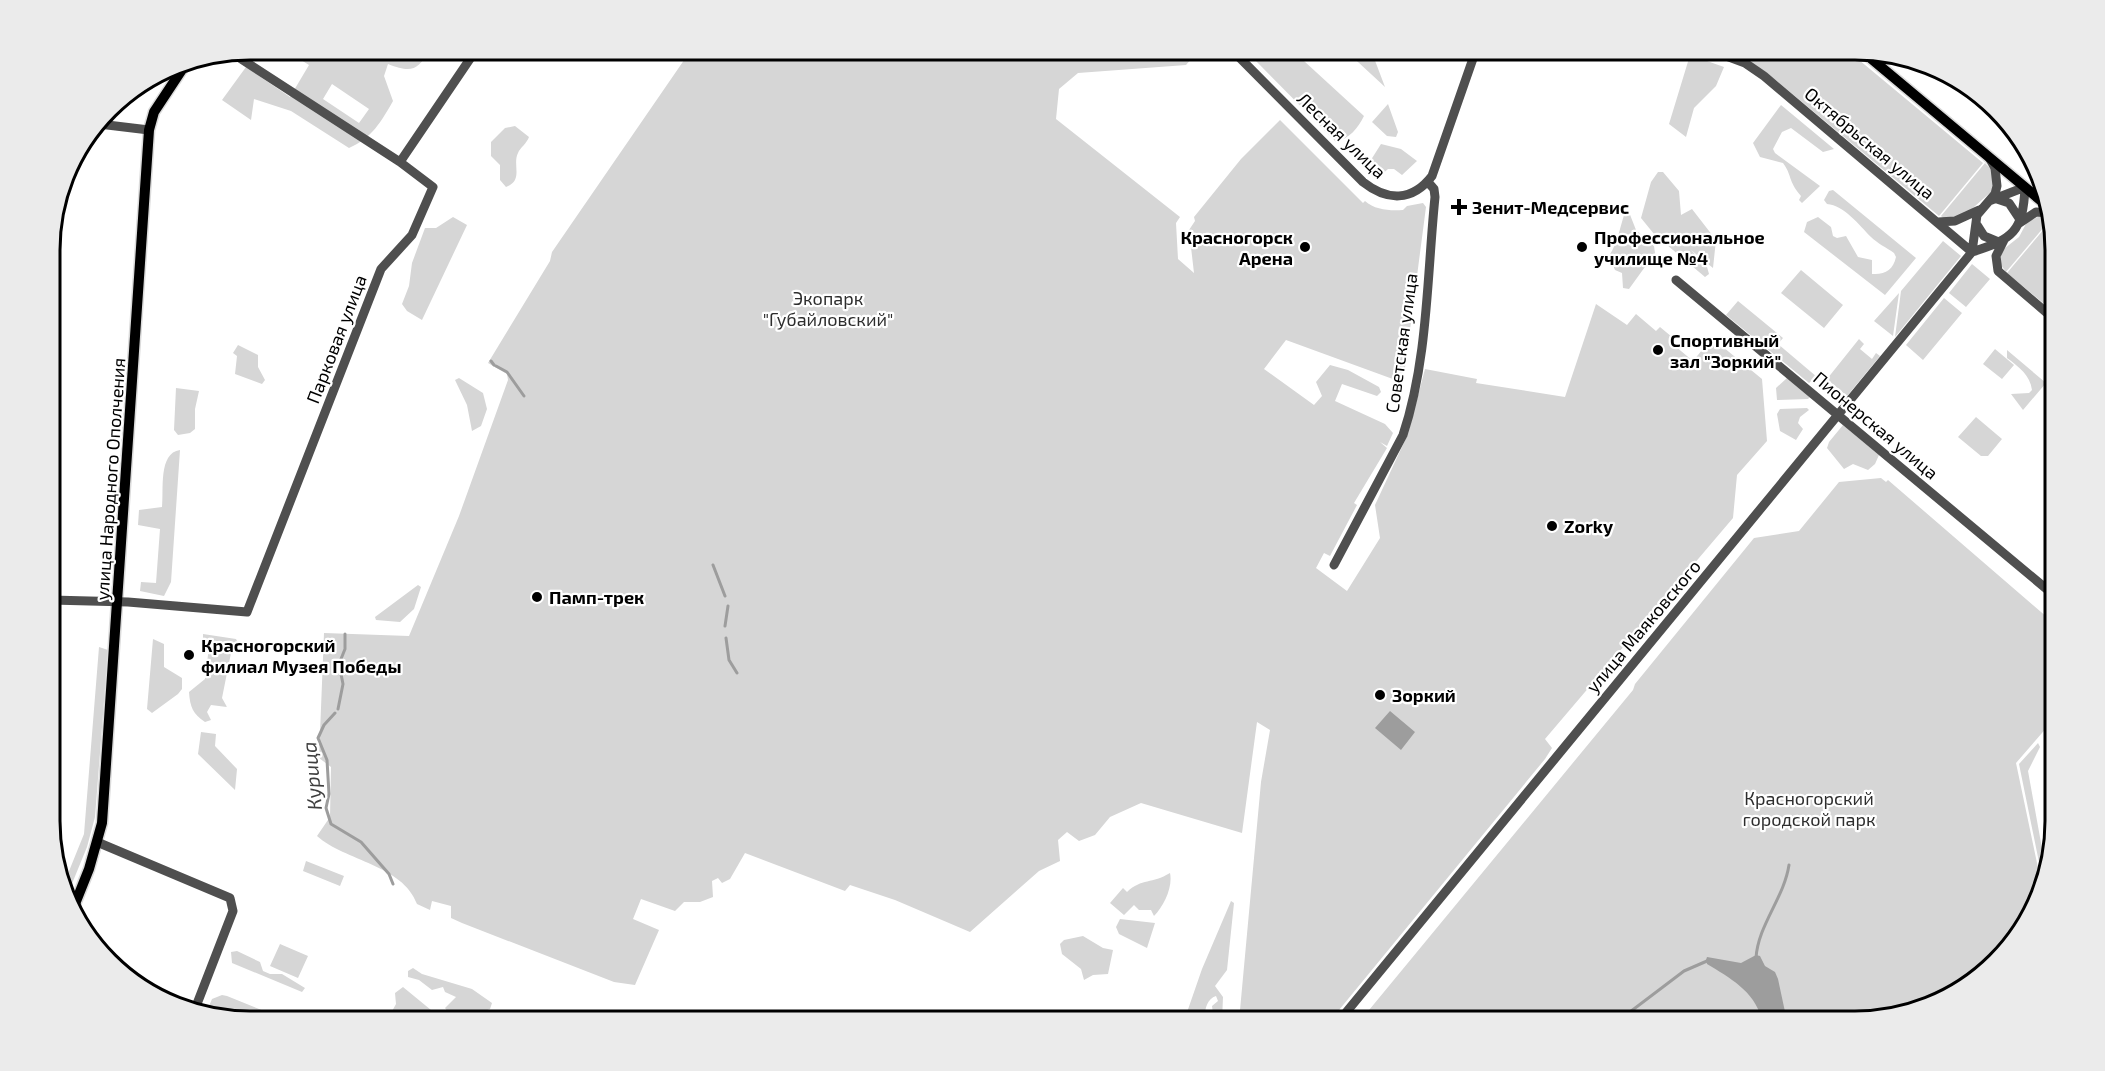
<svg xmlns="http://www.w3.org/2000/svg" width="2105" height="1071" font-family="'Exo 2',sans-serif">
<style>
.green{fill:#d6d6d6;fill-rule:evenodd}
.water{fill:#9d9d9d}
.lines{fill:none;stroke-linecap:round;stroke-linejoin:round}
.stream{stroke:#9d9d9d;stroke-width:3}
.major-casing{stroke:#dbdbdb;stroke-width:13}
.minor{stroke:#4f4f4f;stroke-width:9}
.major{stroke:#000;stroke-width:10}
.poi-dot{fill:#000;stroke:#fff;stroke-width:2}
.labels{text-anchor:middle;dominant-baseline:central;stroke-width:4.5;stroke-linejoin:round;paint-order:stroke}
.street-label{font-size:18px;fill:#000;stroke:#fff}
.poi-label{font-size:18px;font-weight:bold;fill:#000;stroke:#fff;text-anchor:start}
.park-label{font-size:18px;fill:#2d2d2d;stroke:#fff}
.water-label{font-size:20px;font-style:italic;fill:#3e3e3e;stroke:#fff}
.rim{fill:none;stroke:#000;stroke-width:3}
</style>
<rect width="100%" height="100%" fill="#fff"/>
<path class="green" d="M285,50H429C418,71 411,73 388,64L384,76L393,101C381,122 372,138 349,148L291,111L254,99L251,120L222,100L246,67L290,97L309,65ZM332,84L369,109L359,123L323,99Z
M691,50H1199L1186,65L1078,73L1059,89L1056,119L1180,217L1176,223L1178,259L1194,273L1189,230L1195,221L1194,217L1241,159L1280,120L1363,203L1365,201C1375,210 1390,211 1403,210L1407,206L1423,203L1426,207L1405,368L1401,382L1286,340L1264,369L1314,405L1322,396L1316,382L1330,365L1348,370L1379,387L1381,392L1377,396L1342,384L1335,401L1385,424L1393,433L1387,446L1380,442L1387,448L1354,503L1357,505L1330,556L1324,553L1316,568L1347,591L1380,538L1375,505L1408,434L1425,369L1477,379L1476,383L1565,397L1596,304L1627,325L1636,314L1656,331L1660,327L1672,337L1669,341L1693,361L1712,338L1762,379L1767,441L1737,475L1733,518L1545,739L1552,748L1545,759L1330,1021H1239L1261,782L1270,730L1257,722L1242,833L1141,803L1110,817L1095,835L1079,841L1067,832L1058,840L1060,861L1039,871L970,932L895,900L850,885L845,891L745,853L730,879L722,883L718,878L712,881L713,897L700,902H684L675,911L641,899L633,919L659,930L635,985L614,982L462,923L451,918V906L432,901L430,910L417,904C403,865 345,861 317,836L330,817L331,767L319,758L324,633L409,636L459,516L508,380L507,374L488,363L550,261L552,252Z
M1263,50H1292L1364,116C1358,128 1349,139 1336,142L1255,60Z
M1345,50H1371L1385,87Z
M1728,50H1847L1983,163L1939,216L1766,72Z
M1690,55L1724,67L1716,86L1694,108L1686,137L1669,124Z
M1388,104L1398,132L1396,137L1387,136L1372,122Z
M1781,105L1834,149L1823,152L1791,128L1782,132L1773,149L1775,153L1820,186L1802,203L1799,200L1801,196C1788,181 1792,175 1783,163L1760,157L1753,143Z
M515,126L529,137C527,143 520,148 518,153C512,165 524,180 506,187L500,180V165L491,156V142L505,128Z
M1381,144L1401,149L1417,161L1402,175L1394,169H1388L1380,176L1374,174L1369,163Z
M1985,163L1992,170L1993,190L1964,216L1944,219L1941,216Z
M1658,172H1663L1679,191L1681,215L1692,209L1716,240L1713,268L1691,250L1707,267L1709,274L1705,277L1654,234L1641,218L1651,182Z
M1833,190L1916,258L1885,295L1804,232L1807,222L1818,217L1831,227L1833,236L1837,238L1846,236L1858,257L1872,260V274C1885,275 1893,270 1896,257L1894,253C1887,248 1877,243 1871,237C1859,225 1844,205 1827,204L1824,200L1829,191Z
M1627,207L1636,230L1654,246L1655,253L1629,289L1623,288L1622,273L1615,270L1609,256C1619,241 1620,224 1627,207Z
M2040,216L2049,221L2006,272L2001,265L2000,252L2019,237L2027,222Z
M453,217L467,225L422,320L407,311L402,304L409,286L412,263L425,228H436Z
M2050,222L2054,225V312L2007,273Z
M1943,241L1961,256L1895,337L1901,291Z
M1972,264L1990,279L1966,307L1949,293Z
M1801,270L1843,305L1824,328L1781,293Z
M1899,293L1893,336L1874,321Z
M1944,298L1962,313L1923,360L1906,345Z
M1738,301L1783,338L1778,344L1817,377L1809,383L1726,315Z
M1859,339L1864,344L1860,349L1872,359L1876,353L1880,356L1847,396L1827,379Z
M238,345L258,355V367L265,380L262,384L235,374L237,356L233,353Z
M1995,349L2014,365L2002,379L1983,364Z
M2007,350L2046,383L2023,410L2011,394L2029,393L2032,390C2030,375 2019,367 2007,358Z
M459,378L483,393L487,409L481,426L472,431L467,405L455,380Z
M1787,378L1810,397L1808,399L1777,400L1776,388Z
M176,388L199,391L195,409V429L190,433L178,435L174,430Z
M1807,408L1809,410L1800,417L1798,423L1803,429L1796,440L1780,431L1777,414L1780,409Z
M1976,417L2002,439L1988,456H1981L1958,437Z
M1843,425L1879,455L1875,464L1868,470L1853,464L1844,469L1827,448L1829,442Z
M180,450L171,582L164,596L140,591L141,582L156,583L160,529L138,525L139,510L162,507C164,490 158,453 180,450Z
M1881,478L1886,482L1888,480L2055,624V718L2016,763L2041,882L2035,909L1966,988L1868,1021H1360L1633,690L1635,684L1754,538L1799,531L1839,482Z
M418,585L421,587L414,609L400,622L376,620L375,617Z
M203,634L236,639L239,645L232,648L222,698L227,707L211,705L207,712L211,720L205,722C193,714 190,707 189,692L205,679L209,647L203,640Z
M153,639L164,644V667L182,678V689L178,694L152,713L147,709Z
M99,647L108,650L95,817L87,847L69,891L65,881L84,834Z
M201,732L216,734L215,746L237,769L235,790L198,754Z
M2038,743L2040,747L2028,771L2045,865L2042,877L2019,764Z
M306,861L344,876L340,886L303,871Z
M1170,873C1173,887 1164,906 1154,916L1151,910H1139L1134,905L1124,915L1110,903L1123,888L1127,892C1142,878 1152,884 1170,873Z
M1231,901L1234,903L1227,970L1215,986L1223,997L1222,1021H1214L1212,1006L1218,1001L1216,996C1206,999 1204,1012 1205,1021H1184L1202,969Z
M1120,919L1155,923L1147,948L1119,934L1116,927Z
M1083,936L1103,948L1113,950L1108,974L1093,975L1084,980L1081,969L1062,954L1060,944L1064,940Z
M280,944L308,956L298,978L270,966Z
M237,951L260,962L263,971L270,974H282L305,988L302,992L232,963L231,952Z
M413,968L422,974L472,989L492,1003L490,1009C483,1012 480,1009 473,1011C464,1012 463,1018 452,1017L445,1008L456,997L445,992L443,987L432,990L419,980L408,977V971Z
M403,987L431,1010L428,1016L430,1021H397L391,1013L396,1004L395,993Z
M222,995L227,996L289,1021H250L207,1011L212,999Z"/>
<path class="water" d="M1390,711L1415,732L1401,750L1375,728Z
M1756,955L1760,956L1765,966L1775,972L1778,979L1787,1021H1762C1756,992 1730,978 1707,964L1706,960L1707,957L1741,963Z"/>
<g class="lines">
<path class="stream" d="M491,361L494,365
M496,366L507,372L524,396
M713,565L725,596
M725,626L728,606
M726,638L729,660L737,673
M338,709L343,684L339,664L345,649V634
M335,713L324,725L318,738L327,760L329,794L326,808L331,824L361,842L389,874L393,884
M1756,958C1758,925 1784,898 1789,865
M1618,1021L1684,971L1707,961"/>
<defs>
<path id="major" d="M1862,51L2045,204
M75,904L89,869L102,823L149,130L154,112L187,62"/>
</defs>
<use href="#major" class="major-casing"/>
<path class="minor" d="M1232,50L1363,182C1387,201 1412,202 1432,176L1476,50
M1710,50L1745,63L1764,76L1972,252
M232,53L400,162
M99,124L149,130
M1997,199L2009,203L2019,218
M1938,222L1955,221L1979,210
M2018,224L2036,212L2049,213
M1977,225L1984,236L1996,241
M2004,240L1996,256L1998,271L2054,319
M1972,252L1977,215L1995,194L1997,186L1995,168L1990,159
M1676,280L2055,596
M1334,565L1403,435C1428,360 1427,275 1435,197L1434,189L1428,182
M51,600L128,602L247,612L381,269L412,235L433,187L400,162L476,50
M97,842L230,898L233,911L195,1009
M1339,1021L1972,252C2013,239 2023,232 2025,187L1989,201"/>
<use href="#major" class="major"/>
</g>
<g class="poi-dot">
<path d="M1456 198h6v6h6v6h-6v6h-6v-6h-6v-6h6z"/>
<circle cx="1305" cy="247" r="6"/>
<circle cx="1582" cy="247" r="6"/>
<circle cx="1658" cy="350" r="6"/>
<circle cx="1552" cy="526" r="6"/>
<circle cx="537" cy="597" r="6"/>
<circle cx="189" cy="655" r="6"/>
<circle cx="1380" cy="695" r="6"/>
</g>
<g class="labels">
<g class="street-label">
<text transform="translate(1342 135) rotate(44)">Лесная улица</text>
<text transform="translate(1870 143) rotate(40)">Октябрьская улица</text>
<text transform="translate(336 339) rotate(-69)">Парковая улица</text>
<text transform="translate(1401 343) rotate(-82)">Советская улица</text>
<text transform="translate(1876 425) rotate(40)">Пионерская улица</text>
<text transform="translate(110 479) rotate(-86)">улица Народного Ополчения</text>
<text transform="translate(1643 626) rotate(-50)">улица Маяковского</text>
</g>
<g class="poi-label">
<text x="1472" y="207">Зенит-Медсервис</text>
<text x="1293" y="237" text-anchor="end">Красногорск<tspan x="1293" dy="21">Арена</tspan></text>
<text x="1594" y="237">Профессиональное<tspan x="1594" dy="21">училище №4</tspan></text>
<text x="1670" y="340">Спортивный<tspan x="1670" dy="21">зал "Зоркий"</tspan></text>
<text x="1564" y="526">Zorky</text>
<text x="549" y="597">Памп-трек</text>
<text x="201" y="645">Красногорский<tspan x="201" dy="21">филиал Музея Победы</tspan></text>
<text x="1392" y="695">Зоркий</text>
</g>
<g class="park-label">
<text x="828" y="298">Экопарк<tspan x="828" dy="21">"Губайловский"</tspan></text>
<text x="1809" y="798">Красногорский<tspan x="1809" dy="21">городской парк</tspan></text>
</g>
<g class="water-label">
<text transform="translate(311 776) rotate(-95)">Курица</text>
</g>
</g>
<path d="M0 0H2105V1071H0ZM250 60H1855A190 190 0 0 1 2045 250V821A190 190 0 0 1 1855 1011H250A190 190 0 0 1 60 821V250A190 190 0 0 1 250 60Z" fill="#ebebeb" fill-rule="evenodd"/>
<path class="rim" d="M250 60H1855A190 190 0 0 1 2045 250V821A190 190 0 0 1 1855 1011H250A190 190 0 0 1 60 821V250A190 190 0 0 1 250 60Z"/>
</svg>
